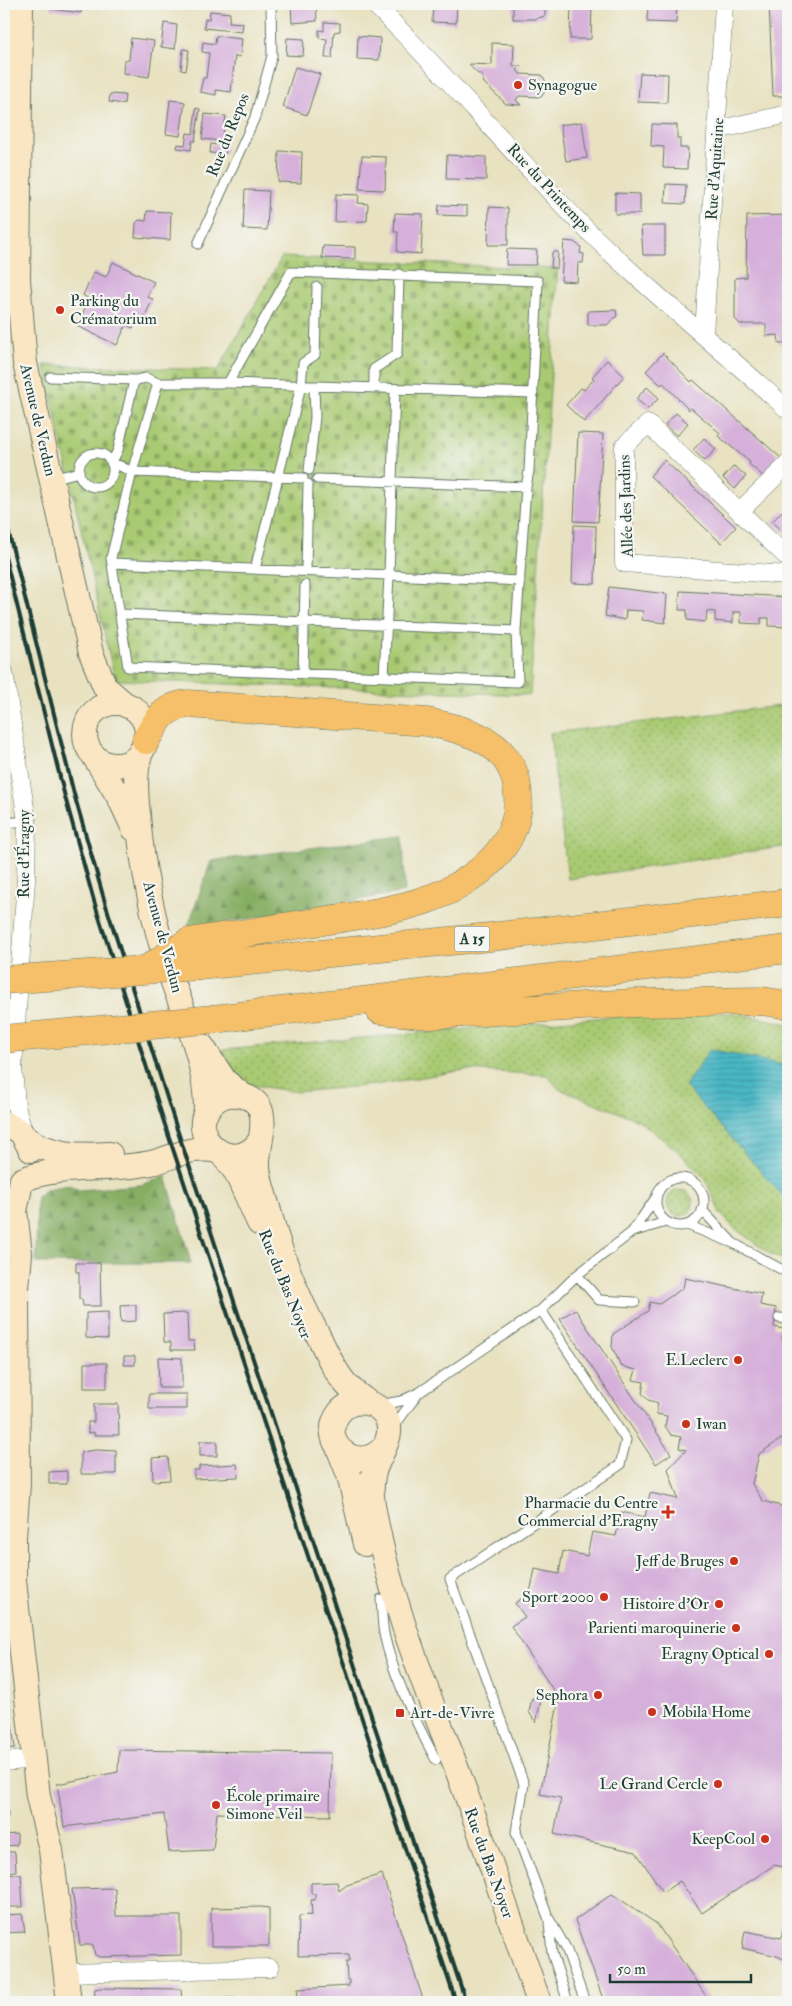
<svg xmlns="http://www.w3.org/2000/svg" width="792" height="2006" font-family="'IM FELL Double Pica',serif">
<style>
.grass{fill:url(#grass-dots);stroke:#648453}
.forest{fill:url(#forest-firs);stroke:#52764c}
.cemetery{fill:url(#cemetery-stones);stroke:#648453}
.water{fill:url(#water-rules);stroke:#347a7c}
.building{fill:#d6b0da}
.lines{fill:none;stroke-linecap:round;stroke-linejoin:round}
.lane-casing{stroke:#657765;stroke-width:11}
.street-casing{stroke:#657765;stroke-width:19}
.secondary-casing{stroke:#657765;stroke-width:26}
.highway-casing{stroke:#657765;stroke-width:29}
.lane{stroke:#fff;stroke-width:9}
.street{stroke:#fff;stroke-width:18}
.secondary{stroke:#fbe6c4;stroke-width:24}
.highway{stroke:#f6c06b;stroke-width:28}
.rail{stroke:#1f3d34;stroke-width:4}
.highway-bridge-casing{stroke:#657765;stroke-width:29;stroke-linecap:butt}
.highway-bridge{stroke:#f6c06b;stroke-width:28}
.poi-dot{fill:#c8321e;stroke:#f6f6f2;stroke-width:2}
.labels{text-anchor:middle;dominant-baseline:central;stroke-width:4.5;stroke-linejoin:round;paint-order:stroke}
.shield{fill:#f6f6f2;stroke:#60746d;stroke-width:1}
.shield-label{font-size:15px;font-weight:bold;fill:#1f3d34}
.poi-label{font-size:16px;fill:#1f3d34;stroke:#f6f6f2;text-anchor:end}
.street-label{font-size:16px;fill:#1f3d34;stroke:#f6f6f2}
</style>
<defs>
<pattern id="grass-dots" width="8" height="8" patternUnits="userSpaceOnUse" patternTransform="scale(1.25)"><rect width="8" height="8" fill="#a9ca72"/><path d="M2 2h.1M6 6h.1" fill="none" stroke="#89a55e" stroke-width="1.8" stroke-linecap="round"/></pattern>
<pattern id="forest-firs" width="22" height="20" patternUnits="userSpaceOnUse" patternTransform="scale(1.25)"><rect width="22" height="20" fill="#86ae64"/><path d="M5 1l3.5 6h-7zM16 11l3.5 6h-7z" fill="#6d8f53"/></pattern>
<pattern id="cemetery-stones" width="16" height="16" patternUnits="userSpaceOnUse" patternTransform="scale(1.25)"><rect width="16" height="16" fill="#a9ca72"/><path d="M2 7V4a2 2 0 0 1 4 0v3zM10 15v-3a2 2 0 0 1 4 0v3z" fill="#89a55e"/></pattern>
<pattern id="water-rules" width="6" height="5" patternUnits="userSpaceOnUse" patternTransform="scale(1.25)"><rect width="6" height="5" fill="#49b7c5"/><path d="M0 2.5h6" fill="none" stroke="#3c96a1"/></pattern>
</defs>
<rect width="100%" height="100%" fill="#f6f6f2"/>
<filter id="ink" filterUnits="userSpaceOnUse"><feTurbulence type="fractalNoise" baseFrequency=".02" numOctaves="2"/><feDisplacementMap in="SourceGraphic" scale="10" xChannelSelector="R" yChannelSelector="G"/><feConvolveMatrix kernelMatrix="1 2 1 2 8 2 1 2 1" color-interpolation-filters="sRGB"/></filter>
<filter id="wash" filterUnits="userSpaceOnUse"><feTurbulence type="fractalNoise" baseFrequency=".0096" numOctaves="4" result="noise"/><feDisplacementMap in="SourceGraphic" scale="20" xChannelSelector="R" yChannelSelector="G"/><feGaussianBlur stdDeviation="1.12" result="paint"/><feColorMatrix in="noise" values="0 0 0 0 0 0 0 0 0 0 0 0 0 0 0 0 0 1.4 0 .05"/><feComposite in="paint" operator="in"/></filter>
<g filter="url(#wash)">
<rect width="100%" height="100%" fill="#e8e2c1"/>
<path class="grass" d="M788,705V846L568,879L550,733Z
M653,1013H737L788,1024V1261L770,1254L733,1227L720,1213L705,1178L674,1148L638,1120L559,1089L547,1075L465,1070L375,1085L297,1092L239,1083L222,1050Z
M667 1203a13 13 0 1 1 26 0a13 13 0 1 1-26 0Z"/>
<path class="forest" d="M403,836L405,892L187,929L211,861Z
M166,1176L191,1263H36L37,1197L45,1189L69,1185L79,1190L141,1185Z"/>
<path class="cemetery" d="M282,257L558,269L530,695L115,680L44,365L218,370Z"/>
<path class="water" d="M710,1049L788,1066V1202L685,1086Z"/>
<g id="blocks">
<path class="building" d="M51,4H82L81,13L51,9Z
M291,4H316L317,21L292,23Z
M433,4H457L456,23L432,22Z
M513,4H545V16L535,19H513Z
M571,4H592L591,39H570Z
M648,4H677L676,23L647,22Z
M769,4H788V96H773Z
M210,11L230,13L229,22L243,23L242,32L204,28L205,19H209Z
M324,22L340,23V31L334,32L332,58H325L327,39L319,38V30L324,31Z
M164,23L177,25L175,49L161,47Z
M216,36L242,39L240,57L235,56L231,92L216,90V95L200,92L203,78H206L209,53L202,52L203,42L215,44Z
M358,36L380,38L379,60L357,59Z
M131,38L154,41L149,77L123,73L124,60H129Z
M287,38L304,39L303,56L286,55Z
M492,43L514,44L513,66H521L517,70L520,74L542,75L547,84H550V89H547L541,97L519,96L516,100L521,105L506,104L484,83L481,74H478L470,66V64L492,65Z
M183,49L189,50L186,71L181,70Z
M295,67L320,74L307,115L283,107Z
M640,73L668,74L667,103L638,102Z
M110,94L125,95L124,104L109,102Z
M170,100L185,102L180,136L166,134Z
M196,108L200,109L195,141H192L191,150L177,148L178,144L185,145L187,133L193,134Z
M205,114L226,116L222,141L202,139Z
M582,122L587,158L566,161L560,125Z
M652,124L677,125V138H680V148H688L687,169L663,168L664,147L651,146Z
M211,144L226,146L225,154L210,153Z
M279,151L302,152L301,183L278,182Z
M447,155L486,157V180L446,179Z
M362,156L386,157L385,190L359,189Z
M666,184L686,185L685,204L665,203Z
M245,190L269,191L267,230L243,229Z
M615,193L640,194V214H615Z
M336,194L359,195L358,203L368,204L367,221L335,222Z
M439,205L467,206V216L438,215Z
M489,207L508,208V245H488Z
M147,211L171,212L170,240L135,237L136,223L139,220L146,221Z
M395,213L423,214L421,254L397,252L398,232H394Z
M788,215V343H779L778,335L766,336V324H740L735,319V278L746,277L747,216Z
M641,226H665V255H643Z
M564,241L574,242L581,247L580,253L584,254L583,263H578L577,282L561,281Z
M323,246L355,247V259L322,258Z
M507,249L537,250L536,265H506Z
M552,252H558L557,268H551Z
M113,262L154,282L147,297L153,299L141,324L136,321L133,328L126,325L117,345L77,326L89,299L83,295L94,272L106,277Z
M616,310L617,316L607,325H588V311Z
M663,353L691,382L693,380L781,458L764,477L749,464L750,462L718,436L720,433L691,408L689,410L663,383L661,385L646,371Z
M607,360L624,376L584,422L566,405L581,388L584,390L594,379L592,377Z
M647,387L659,398L648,409L636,399Z
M676,413L688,423L677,436L665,425Z
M578,433L603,434L598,522L574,521Z
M704,438L716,449L705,461L693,450Z
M664,460L736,527L721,543L650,476Z
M734,466L746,476L735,489L723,478Z
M783,510L788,515V528L784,533L772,522Z
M574,525L596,526L595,584L572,583Z
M609,587L667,594L665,623L642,620L643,611L626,610L625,620L605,616Z
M680,591L788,597V627L769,626V618H761V624L741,623V612H733V623L715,621V612L707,611L706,622L687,620V610H679Z
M76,1263H100L101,1306H83L82,1299H79V1272H76Z
M685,1278L762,1294L760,1305L776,1308L774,1327L784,1329L782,1339L788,1349V1441L781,1439L759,1454L752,1484L763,1501L788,1508V1868L774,1865L702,1913L680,1881L663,1892L636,1852L554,1834L561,1798L540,1794L559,1699L511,1626L525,1617L515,1603L530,1593L535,1569L559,1574L563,1551L587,1556L592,1532L616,1536L621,1512L645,1517L650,1493L678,1499L668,1469L686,1450L679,1448L681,1437L671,1435L665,1426L667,1416L656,1414L658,1403L648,1400L642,1393L644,1382L633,1380L636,1370L621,1366L612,1347L613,1334L648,1311L650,1302L659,1304L683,1288Z
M136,1305V1321L121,1322L120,1306Z
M575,1309L671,1454L656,1464L560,1319Z
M108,1312V1339L86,1338V1313Z
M187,1313L188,1341H194L195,1350H171V1342H164L163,1314Z
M124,1356H135V1365H124Z
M158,1357L182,1358V1388H159Z
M84,1363H107V1388H84Z
M149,1394H187V1409H149Z
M94,1404H118L119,1435H94V1432L88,1433V1422H94Z
M200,1441H217V1456H200Z
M96,1450L116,1451V1474H81V1452Z
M168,1457L170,1480L153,1481L152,1458Z
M237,1464L238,1477L194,1479V1470H199V1466Z
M67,1471V1484H49V1472Z
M4,1660L15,1748L4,1749Z
M532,1698L541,1700L536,1723L529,1712Z
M119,1750L331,1753L330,1816L217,1813L213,1850L169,1852L164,1814L64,1827L57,1784L118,1772Z
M4,1789H6L8,1817H4Z
M17,1834V1845L4,1846V1835Z
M4,1852H15L16,1871L4,1872Z
M21,1874L23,1907H4V1875Z
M382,1874L424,2002H297L298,1989L349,1986V1980L347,1979L346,1962H349V1955L298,1956L299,1916L312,1915L311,1900H315V1894L311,1893V1883L337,1882L339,1891L347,1885Z
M115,1888L116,1916H181V1955L100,1957L95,1955L93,1945H80L72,1889Z
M612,1894L657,1924L710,2002H604L575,1920Z
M261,1907L269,1908V1946H211V1908Z
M787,1910L788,1961L777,1956L742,1948L745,1931L781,1938Z
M22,1914L25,1932L4,1933V1915Z
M100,1988L181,1989L182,2002H94L95,1989Z
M219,1998H261L269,1999V2002H211V1999Z"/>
</g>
</g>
<g filter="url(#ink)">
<use href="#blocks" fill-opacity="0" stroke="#657765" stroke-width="1"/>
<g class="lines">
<defs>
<path id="lane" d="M198,244L255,117L272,56L271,4
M291,272L538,281L529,471L526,487L516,631L518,682L128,667L111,558L132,472L112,462L118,450L133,385L136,380L146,378L158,383H228Z
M50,377L136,380
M158,383L132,472L303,478
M228,383L533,393
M374,388V369L397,354L399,274
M79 470a17 17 0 1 1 34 0a17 17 0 1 1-34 0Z
M309,470L315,417L314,386
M52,479L79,472
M317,479L526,487
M112,563L389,575L395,389
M255,569L301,386L303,363L315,355L317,287
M306,571L308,484
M121,614L516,631
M303,674L305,585
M384,677L389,575L520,581
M4,823L27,821
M656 1202a24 24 0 1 1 48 0a24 24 0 1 1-48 0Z
M657,1196L632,1232L666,1222
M687,1225L733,1243L702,1210
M733,1243L788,1273
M577,1275L599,1300L635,1302
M541,1310L626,1440L620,1465L450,1579L524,1784L516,1832L548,1917L566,1948L585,2002
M779,1318L788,1319
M379,1405L401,1401L420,1392L541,1310L577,1275L632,1232
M393,1428L416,1396
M381,1599C382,1611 382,1623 384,1634C393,1676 416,1723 436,1760
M549,1923L552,1953L568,2002"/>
<path id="street" d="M374,4C445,73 509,150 578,221C645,288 719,347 788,410
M717,130L788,114
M704,334L724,4
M740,511L788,464
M788,558L648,424L624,446V563L788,575
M4,672L27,821L26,880L13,1067L16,1106L24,1136
M4,1762L35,1759
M65,1973L270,1968"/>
<path id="secondary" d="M21,4L18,279L25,363L91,653L105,687L127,706
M85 734a31 31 0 1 1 62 0a31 31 0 1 1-62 0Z
M141,751C134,772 136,794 138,815C142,868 154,924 170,974C186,1020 207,1064 206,1113
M94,756L120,799L134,829
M202,1046L225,1081L245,1097
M4,1123L21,1132L31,1150
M25,1137C49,1156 82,1156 110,1154
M259,1142C232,1179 181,1133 213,1103C219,1097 228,1094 237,1095C279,1100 256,1142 258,1167C259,1183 266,1199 270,1215C282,1260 299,1300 321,1341C328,1356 335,1372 346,1384C352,1391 361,1397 369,1403
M220,1152L236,1172L259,1223
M22,1180C58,1164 110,1172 151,1163C176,1157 190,1145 218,1151
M21,1182L15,1211L20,1254L17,1288L18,1484L14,1537V1581L38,1796L51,1850L69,2002
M338,1447L349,1475L365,1544
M383,1448C357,1476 317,1442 339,1413C345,1405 355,1401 366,1403C374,1404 380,1408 385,1415C398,1436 377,1455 373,1476C370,1491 373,1506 376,1521C390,1592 414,1658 440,1725C476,1816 506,1910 539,2002"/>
<path id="highway" d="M146,740C157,720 164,706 188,704L427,722C463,729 506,739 516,781C522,807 515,832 499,852C453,908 375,912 309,923C269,929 229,936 189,942
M199,966L490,937L788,903
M380,1010L430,1015L634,1003L762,1001L788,1005
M214,1019L788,949"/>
</defs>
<use href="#lane" class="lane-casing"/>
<use href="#street" class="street-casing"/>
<use href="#secondary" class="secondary-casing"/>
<use href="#highway" class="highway-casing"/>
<use href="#lane" class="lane"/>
<use href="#street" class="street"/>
<use href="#secondary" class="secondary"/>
<use href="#highway" class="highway"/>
<path class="rail" d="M4,514L74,794L104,899L174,1120L466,2002
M4,553L65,797L94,901L164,1122L456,2002"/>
<defs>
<path id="highway-bridge" d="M149,968L189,942
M4,980L199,966
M4,1039L214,1019"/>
</defs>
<use href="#highway-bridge" class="highway-bridge-casing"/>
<use href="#highway-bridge" class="highway-bridge"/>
</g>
</g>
<g class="poi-dot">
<circle cx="518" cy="85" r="5"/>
<circle cx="60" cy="310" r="5"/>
<circle cx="738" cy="1360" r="5"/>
<circle cx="686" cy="1424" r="5"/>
<path d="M665.5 1504.5h5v5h5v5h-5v5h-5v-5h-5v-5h5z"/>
<circle cx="734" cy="1561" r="5"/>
<circle cx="604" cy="1597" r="5"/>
<circle cx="719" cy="1604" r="5"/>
<circle cx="736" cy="1628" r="5"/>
<circle cx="769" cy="1654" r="5"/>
<circle cx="598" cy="1695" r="5"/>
<circle cx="652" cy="1712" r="5"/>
<rect x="395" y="1708" width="10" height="10" rx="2.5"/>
<circle cx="718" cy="1784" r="5"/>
<circle cx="216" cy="1805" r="5"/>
<circle cx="765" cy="1839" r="5"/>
</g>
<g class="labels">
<rect class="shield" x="454.5" y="926.5" width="35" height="25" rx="4"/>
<g class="shield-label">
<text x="472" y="939">A 15</text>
</g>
<g class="poi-label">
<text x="528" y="85" text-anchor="start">Synagogue</text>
<text x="70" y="301" text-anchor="start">Parking du<tspan x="70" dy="18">Crématorium</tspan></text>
<text x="728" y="1360">E.Leclerc</text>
<text x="696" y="1424" text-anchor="start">Iwan</text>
<text x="658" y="1503">Pharmacie du Centre<tspan x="658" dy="18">Commercial d'Eragny</tspan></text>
<text x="724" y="1561">Jeff de Bruges</text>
<text x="594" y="1597">Sport 2000</text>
<text x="709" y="1604">Histoire d'Or</text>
<text x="726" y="1628">Parienti maroquinerie</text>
<text x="759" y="1654">Eragny Optical</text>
<text x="588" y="1695">Sephora</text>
<text x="662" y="1712" text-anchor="start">Mobila Home</text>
<text x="410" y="1713" text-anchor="start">Art-de-Vivre</text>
<text x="708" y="1784">Le Grand Cercle</text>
<text x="226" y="1796" text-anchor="start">École primaire<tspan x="226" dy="18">Simone Veil</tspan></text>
<text x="755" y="1839">KeepCool</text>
</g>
<g class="street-label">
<text transform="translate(228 135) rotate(-68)">Rue du Repos</text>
<text transform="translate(715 169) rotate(-86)">Rue d'Aquitaine</text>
<text transform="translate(549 188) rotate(47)">Rue du Printemps</text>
<text transform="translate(38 420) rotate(77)">Avenue de Verdun</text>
<text transform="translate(626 506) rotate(-92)">Allée des Jardins</text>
<text transform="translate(24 854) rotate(-90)">Rue d'Éragny</text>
<text transform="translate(163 937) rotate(75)">Avenue de Verdun</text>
<text transform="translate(285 1284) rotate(68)">Rue du Bas Noyer</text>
<text transform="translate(489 1863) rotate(70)">Rue du Bas Noyer</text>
</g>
</g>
<rect width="792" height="2006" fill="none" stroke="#f6f6f2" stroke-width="20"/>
<path d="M610 1974v8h141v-8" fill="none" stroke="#1f3d34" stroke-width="2.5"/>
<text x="617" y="1974" font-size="15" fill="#1f3d34" stroke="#f6f6f2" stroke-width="4" paint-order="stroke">50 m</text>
</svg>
